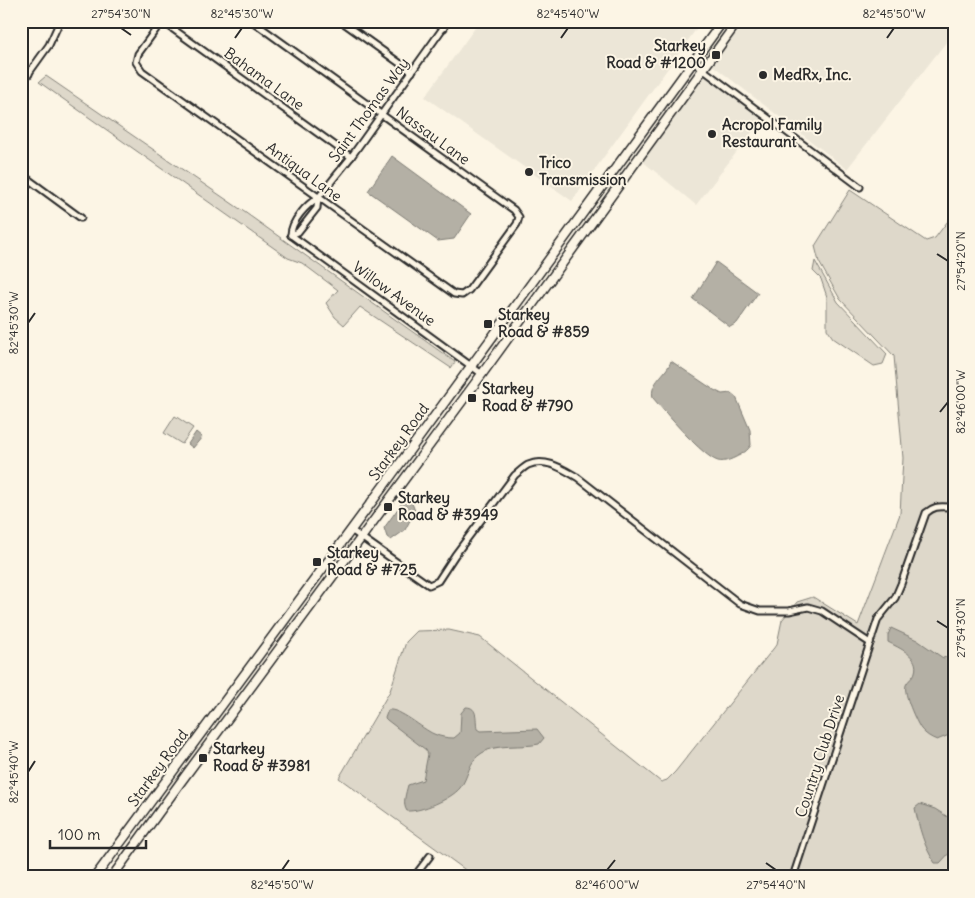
<svg xmlns="http://www.w3.org/2000/svg" width="975" height="898" font-family="Delius,sans-serif">
<style>
.built{fill:#ece6d7}
.green{fill:#ded8ca;stroke:#84827a}
.water{fill:#b4b0a5;stroke:#7d7b74}
.lines{fill:none;stroke-linecap:round;stroke-linejoin:round}
.street-casing{stroke:#2b2b2b;stroke-width:9}
.secondary-casing{stroke:#2b2b2b;stroke-width:11}
.street{stroke:#fcf5e5;stroke-width:5}
.secondary{stroke:#fcf5e5;stroke-width:8}
.ticks{fill:none;stroke:#2b2b2b;stroke-width:2}
.poi-dot{fill:#2b2b2b;stroke:#fcf5e5;stroke-width:2}
.labels{text-anchor:middle;stroke-width:4;stroke-linejoin:round;paint-order:stroke}
.poi-label{font-size:15px;font-weight:bold;fill:#2b2b2b;stroke:#fcf5e5;text-anchor:start}
.street-label{font-size:15px;fill:#2b2b2b;stroke:#fcf5e5}
.neatline{fill:none;stroke:#2b2b2b;stroke-width:2}
.ticks-label{font-size:12px;text-anchor:middle;fill:#2b2b2b}
</style>
<rect width="100%" height="100%" fill="#fcf5e5"/>
<filter id="ink" filterUnits="userSpaceOnUse"><feTurbulence type="fractalNoise" baseFrequency=".02" numOctaves="2"/><feDisplacementMap in="SourceGraphic" scale="10" xChannelSelector="R" yChannelSelector="G"/><feConvolveMatrix kernelMatrix="1 2 1 2 8 2 1 2 1" color-interpolation-filters="sRGB"/></filter>
<g filter="url(#ink)">
<!-- built -->
<g class="built">
<polygon points="480,21 702,21 572,201 425,97"/>
<polygon points="742,21 954,21 954,32 847,169 711,64"/>
<polygon points="704,75 762,119 696,205 641,160"/>
</g>
<!-- green -->
<g class="green">
<polygon points="46,76 243,211 455,362 451,368 360,307 344,325 335,317 326,303 338,290 302,263 288,258 39,82"/>
<polygon points="850,190 926,241 935,238 954,213 954,877 475,877 339,778 390,691 406,642 417,631 449,630 480,637 661,782 667,780 675,772 777,644 782,620 797,602 813,597 858,625 900,514 903,458 894,356 840,299 819,262 815,246"/>
<polygon points="815,261 838,302 887,354 883,364 874,366 833,338 827,329 827,297 821,279 813,271"/>
<polygon points="175,416 193,428 182,444 164,433"/>
</g>
<!-- water -->
<g class="water">
<polygon points="392,156 471,214 454,239 438,241 368,191"/>
<polygon points="716,262 758,293 737,323 730,327 693,299"/>
<path d="M 671,361 L 714,390 L 722,394 L 731,393 L 736,397 L 750,430 L 751,445 C 748,450 745,452 740,455 C 734,458 725,463 718,461 C 703,457 665,412 653,398 C 649,382 667,374 671,361 Z"/>
<polygon points="196,432 202,437 193,448 188,444"/>
<polygon points="407,496 410,498 415,511 405,530 391,540 387,537 384,528"/>
<path d="M 891,628 L 917,640 L 943,658 L 954,655 L 954,733 L 937,740 C 931,738 925,734 921,729 C 916,722 903,693 906,685 C 908,680 914,677 915,672 C 920,656 899,648 888,642 L 888,635 Z"/>
<path d="M 466,707 C 479,707 475,721 477,729 L 480,731 L 537,729 L 544,738 L 539,744 C 522,748 497,743 482,753 C 468,761 469,777 460,788 C 451,799 421,812 407,811 C 402,804 406,793 408,785 L 423,780 L 428,754 L 426,750 L 387,720 L 385,718 L 388,710 C 400,708 422,729 434,734 C 441,737 447,738 454,738 L 460,733 L 461,713 Z"/>
<path d="M 920,804 L 935,809 L 951,819 L 954,827 L 952,850 L 940,863 L 935,863 C 924,847 919,827 915,808 Z"/>
</g>
<g class="lines">
<defs>
<g id="street">
<polyline points="162,21 138,54 136,62 142,71 454,294 462,295 469,290 517,224 519,217 514,210 252,21"/>
<polyline points="162,21 351,157"/>
<polyline points="341,21 412,72"/>
<polyline points="435,21 444,28"/>
<polyline points="693,62 860,187"/>
<polyline points="21,69 29,74"/>
<polyline points="21,84 49,45 60,21"/>
<polyline points="21,174 81,218"/>
<polyline points="291,235 298,232 317,208 318,198 351,157 448,21"/>
<polyline points="291,235 482,374"/>
<path d="M 291,235 C 291,221 307,204 318,198"/>
<polyline points="21,297 23,298"/>
<path d="M 351,530 L 429,585 L 438,581 L 455,555 L 515,475 C 519,472 524,467 528,465 C 545,457 563,469 577,477 L 740,604 L 760,611 L 789,611 L 808,607 L 822,611 L 870,643 L 793,877"/>
<path d="M 870,643 L 878,619 L 895,598 L 901,584 L 926,513 C 933,507 938,506 948,507"/>
<polyline points="414,877 430,856"/>
</g>
<g id="secondary">
<polyline points="95,877 385,484 723,21"/>
<polyline points="112,877 180,783 482,374 738,21"/>
</g>
</defs>
<!-- street casing -->
<use href="#street" class="street-casing"/>
<!-- secondary casing -->
<use href="#secondary" class="secondary-casing"/>
<!-- street -->
<use href="#street" class="street"/>
<!-- secondary -->
<use href="#secondary" class="secondary"/>
</g>
</g>
<!-- ticks -->
<path class="ticks" d="M 121,28 L 131,35M 235,38 L 242,28M 561,38 L 568,28M 887,38 L 894,28M 937,254 L 948,261M 28,323 L 35,313M 940,412 L 948,402M 937,621 L 948,628M 28,772 L 35,761M 766,863 L 776,870M 282,870 L 289,860M 607,870 L 615,860"/>
<!-- markers -->
<g class="poi-dot">
<rect x="711" y="50" width="10" height="10" rx="2.5"/>
<circle cx="763" cy="75" r="5"/>
<circle cx="712" cy="134" r="5"/>
<circle cx="529" cy="172" r="5"/>
<rect x="483" y="319" width="10" height="10" rx="2.5"/>
<rect x="467" y="393" width="10" height="10" rx="2.5"/>
<rect x="383" y="502" width="10" height="10" rx="2.5"/>
<rect x="312" y="557" width="10" height="10" rx="2.5"/>
<rect x="198" y="753" width="10" height="10" rx="2.5"/>
</g>
<g class="labels">
<!-- poi labels -->
<g class="poi-label">
<text x="706" y="51" text-anchor="end">Starkey<tspan x="706" dy="17">Road &amp; #1200</tspan></text>
<text x="773" y="80">MedRx, Inc.</text>
<text x="722" y="130">Acropol Family<tspan x="722" dy="17">Restaurant</tspan></text>
<text x="539" y="168">Trico<tspan x="539" dy="17">Transmission</tspan></text>
<text x="498" y="320">Starkey<tspan x="498" dy="17">Road &amp; #859</tspan></text>
<text x="482" y="394">Starkey<tspan x="482" dy="17">Road &amp; #790</tspan></text>
<text x="398" y="503">Starkey<tspan x="398" dy="17">Road &amp; #3949</tspan></text>
<text x="327" y="558">Starkey<tspan x="327" dy="17">Road &amp; #725</tspan></text>
<text x="213" y="754">Starkey<tspan x="213" dy="17">Road &amp; #3981</tspan></text>
</g>
<!-- street labels -->
<g class="street-label">
<text transform="translate(264 79) rotate(36)" y="5">Bahama Lane</text>
<text transform="translate(369 110) rotate(-54)" y="5">Saint Thomas Way</text>
<text transform="translate(433 136) rotate(36)" y="5">Nassau Lane</text>
<text transform="translate(304 172) rotate(36)" y="5">Antiqua Lane</text>
<text transform="translate(394 294) rotate(36)" y="5">Willow Avenue</text>
<text transform="translate(399 442) rotate(-54)" y="5">Starkey Road</text>
<text transform="translate(820 756) rotate(-72)" y="5">Country Club Drive</text>
<text transform="translate(158 768) rotate(-54)" y="5">Starkey Road</text>
</g>
</g>
<!-- margin -->
<rect width="975" height="898" fill="none" stroke="#fcf5e5" stroke-width="55"/>
<!-- scale -->
<path d="M50 840v8h96v-8" fill="none" stroke="#2b2b2b" stroke-width="2.5"/>
<text x="58" y="840" font-size="15" fill="#2b2b2b" stroke="#fcf5e5" stroke-width="4" paint-order="stroke">100 m</text>
<rect x="28" y="28" width="920" height="842" class="neatline"/>
<g class="ticks-label">
<text x="121" y="18">27°54'30"N</text>
<text x="242" y="18">82°45'30"W</text>
<text x="568" y="18">82°45'40"W</text>
<text x="894" y="18">82°45'50"W</text>
<text transform="translate(961 261) rotate(-90)" y="4">27°54'20"N</text>
<text transform="translate(14 323) rotate(-90)" y="4">82°45'30"W</text>
<text transform="translate(961 402) rotate(-90)" y="4">82°46'00"W</text>
<text transform="translate(961 628) rotate(-90)" y="4">27°54'30"N</text>
<text transform="translate(14 772) rotate(-90)" y="4">82°45'40"W</text>
<text x="282" y="889">82°45'50"W</text>
<text x="607" y="889">82°46'00"W</text>
<text x="776" y="889">27°54'40"N</text>
</g>
</svg>
